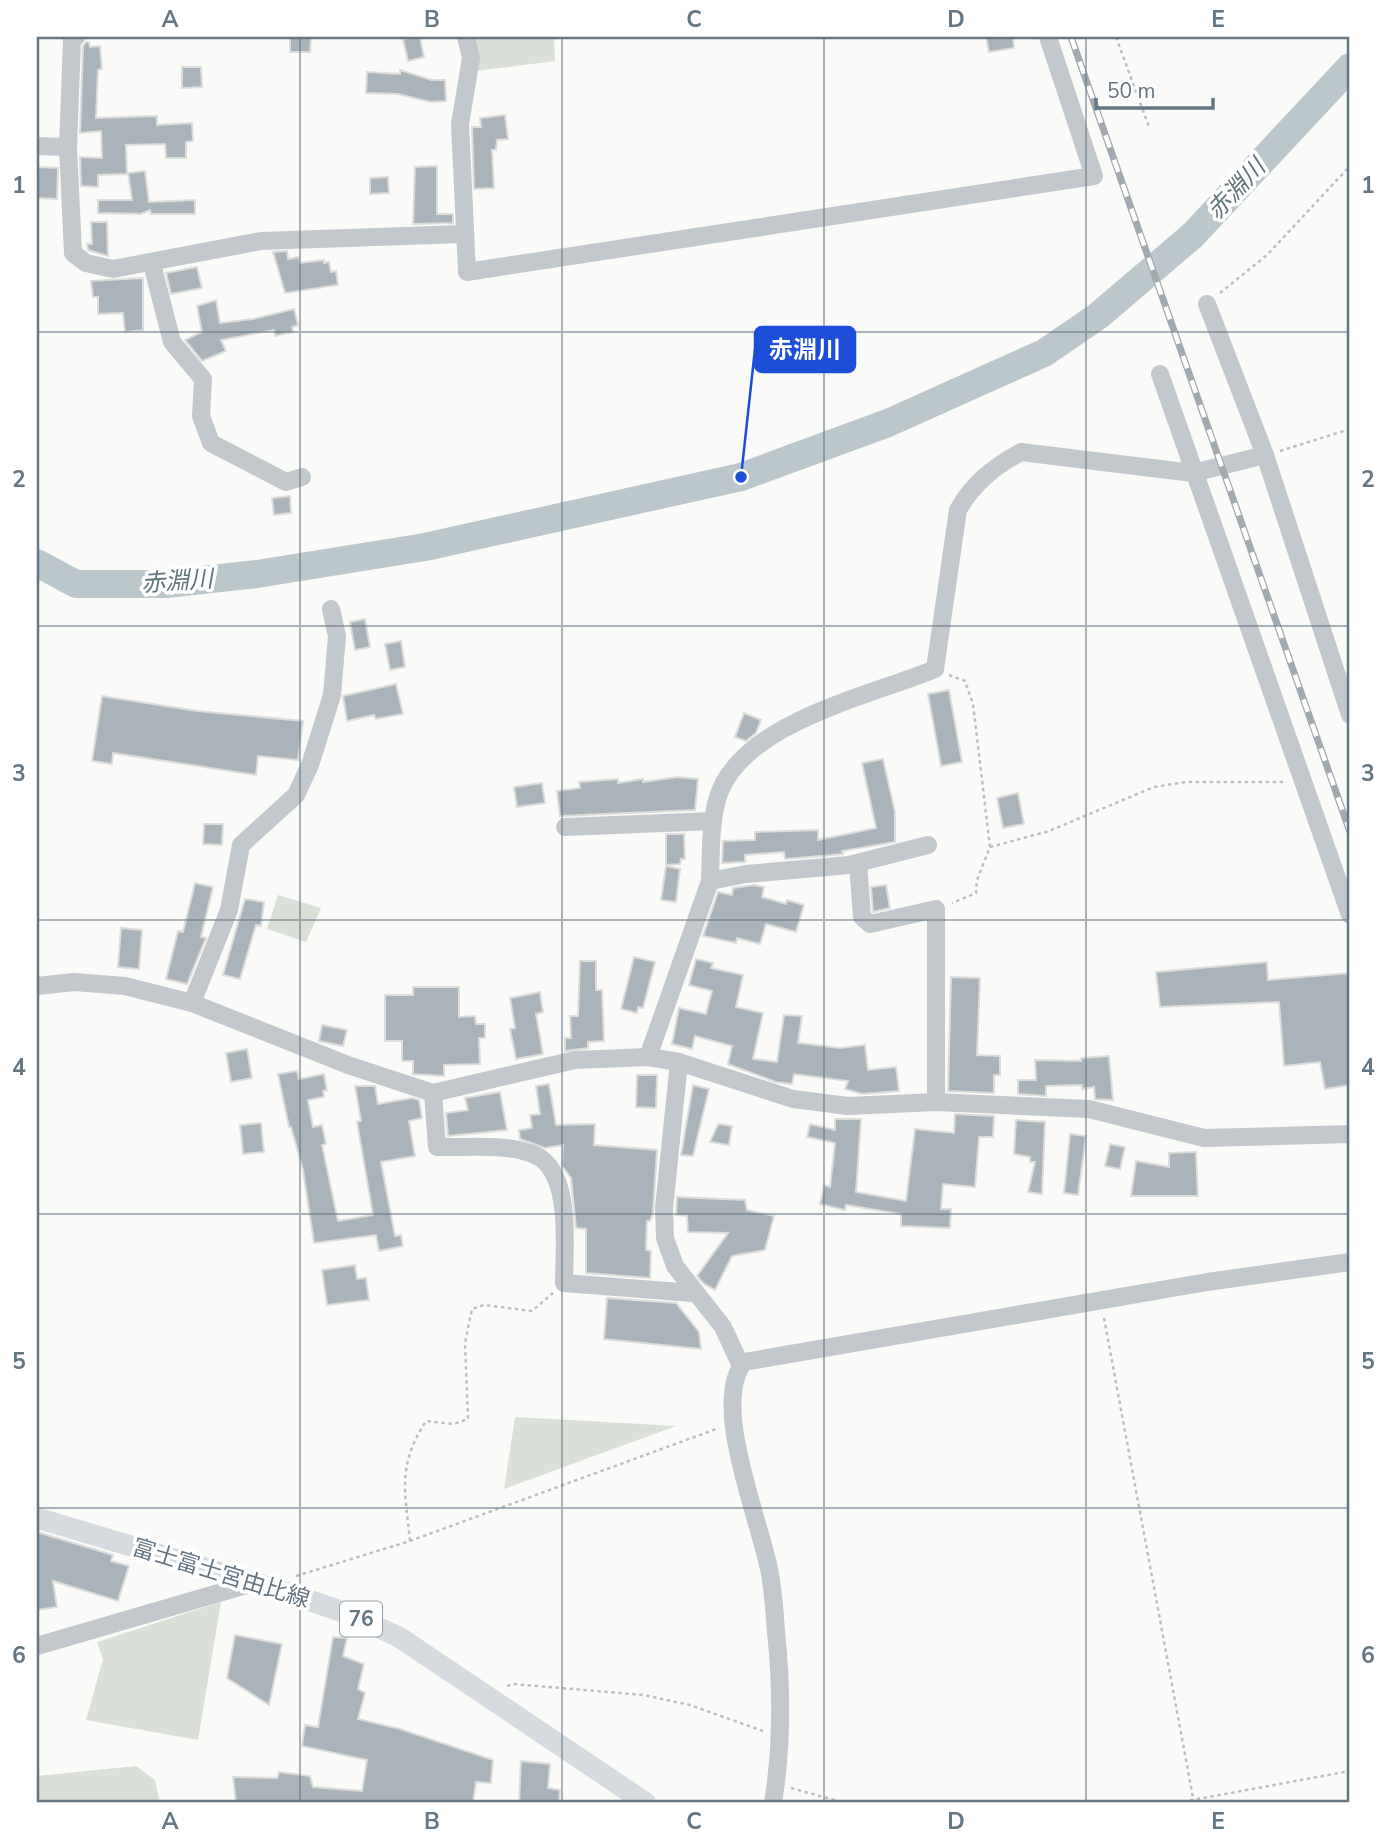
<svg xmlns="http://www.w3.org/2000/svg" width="1387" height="1840" font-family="'Nunito Sans','Noto Sans JP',sans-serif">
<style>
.green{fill:#dadfd7}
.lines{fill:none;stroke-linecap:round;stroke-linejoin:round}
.river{stroke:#bbc7cb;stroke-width:28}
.building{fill:#aab3b9;stroke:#dcdcda;stroke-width:2}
.path{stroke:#bbbfc2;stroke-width:2.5;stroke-dasharray:3.5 3.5;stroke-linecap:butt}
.minor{stroke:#c3c8cc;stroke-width:18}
.major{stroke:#d6dbdf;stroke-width:21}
.rail-casing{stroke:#a2aab0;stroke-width:7}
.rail{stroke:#fff;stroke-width:4.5;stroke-dasharray:13;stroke-linecap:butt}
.grid{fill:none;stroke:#657683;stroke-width:2;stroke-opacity:0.55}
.labels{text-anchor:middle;stroke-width:7;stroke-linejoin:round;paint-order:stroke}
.shield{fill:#fff;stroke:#939fa8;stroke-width:2}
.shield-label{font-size:21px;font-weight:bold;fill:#657683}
.street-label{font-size:23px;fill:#657683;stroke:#fff}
.water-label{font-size:24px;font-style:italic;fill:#60757c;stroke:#fff}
.leader{fill:none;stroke:#1d4ed8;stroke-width:2.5}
.callout-dot{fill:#1d4ed8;stroke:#fff;stroke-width:2.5}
.callout{fill:#1d4ed8;stroke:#1d4ed8;stroke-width:2.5}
.callout-label{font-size:24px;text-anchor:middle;font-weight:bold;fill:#fff}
.neatline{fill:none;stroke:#657683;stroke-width:2.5}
.grid-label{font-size:23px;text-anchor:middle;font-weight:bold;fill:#657683}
</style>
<rect width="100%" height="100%" fill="#fafaf8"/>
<!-- green -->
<g class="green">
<polygon points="467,37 554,37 555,61 476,71"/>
<polygon points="278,895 321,908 306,942 267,929"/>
<polygon points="515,1417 676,1426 504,1489"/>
<polygon points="221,1602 198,1740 86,1720 103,1659 97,1642"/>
<polygon points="136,1766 155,1780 160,1803 37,1803 37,1776"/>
</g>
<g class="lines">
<!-- river -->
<polyline class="river" points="37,563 76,584 166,584 257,574 425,547 741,477 888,423 1044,353 1098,316 1193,235 1350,67"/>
</g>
<!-- building -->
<g class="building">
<polygon points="290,37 311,37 310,52 290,52"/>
<polygon points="420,37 424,57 408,61 403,39"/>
<polygon points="986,37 1013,37 1014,48 989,52"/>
<polygon points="86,42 89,42 90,47 100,46 102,69 98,70 96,118 157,116 157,125 192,123 193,141 186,142 186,158 166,158 165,144 126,145 127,174 98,175 98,187 81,186 80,157 102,158 101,131 80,133 83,46"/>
<polygon points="182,67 201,67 202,87 182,88"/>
<polygon points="400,70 431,80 445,80 446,101 431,102 398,94 366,93 367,72 400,74"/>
<polygon points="505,115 508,139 497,140 496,150 492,150 494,188 474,189 472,127 481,127 480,118"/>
<polygon points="437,166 437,214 453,214 453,223 413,224 415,167"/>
<polygon points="37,167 58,168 57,199 37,198"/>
<polygon points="145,171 149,202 195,200 195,214 151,214 150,210 141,214 98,213 98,200 132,200 128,173"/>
<polygon points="388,177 389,193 370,194 370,178"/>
<polygon points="91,222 107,222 108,256 88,250 87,244 92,244"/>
<polygon points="287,251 288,259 299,257 300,263 324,260 324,263 329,262 331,272 336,271 338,285 285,293 273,252"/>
<polygon points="197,267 202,288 171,294 166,273"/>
<polygon points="143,278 143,330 125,332 123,313 98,314 98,297 93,297 91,281"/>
<polygon points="216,300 220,323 253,319 294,309 298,325 292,327 293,332 275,336 274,330 221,340 226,351 202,361 185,340 202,332 197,306"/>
<polygon points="290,496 291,513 274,515 272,498"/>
<polygon points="365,619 370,647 355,650 350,622"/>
<polygon points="401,641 405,667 390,670 385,644"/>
<polygon points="396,684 403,714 376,719 374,715 347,721 343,696"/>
<polygon points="949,690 962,762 941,766 928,694"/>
<polygon points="102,696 197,711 303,721 298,760 258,756 256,775 113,753 112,764 92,761"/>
<polygon points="744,713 761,720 756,733 746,741 735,737"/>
<polygon points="883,759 895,812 895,842 842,851 843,854 785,859 784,852 745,855 745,862 722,863 723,841 755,840 755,832 818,830 818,840 876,828 862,763"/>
<polygon points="677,777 698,779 695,810 560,816 557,791 580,788 579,782 618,779 618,783 643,779 643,782"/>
<polygon points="542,783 545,803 517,807 514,787"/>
<polygon points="1018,793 1024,824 1003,828 997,798"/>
<polygon points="204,824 223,824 222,845 203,844"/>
<polygon points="666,834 684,834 685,859 681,859 680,864 666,865"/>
<polygon points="666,866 680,869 676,902 661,900"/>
<polygon points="195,883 213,887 201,937 206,938 187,984 166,979 178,931 183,932"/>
<polygon points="754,885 764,887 762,897 786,904 787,900 804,905 796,932 766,924 760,944 737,938 736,943 703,936 718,892 732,895 733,888"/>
<polygon points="886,885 890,908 873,912 871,887"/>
<polygon points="245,899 264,902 261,926 256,925 240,979 223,975"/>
<polygon points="121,928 142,930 139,969 118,967"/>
<polygon points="634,957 655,962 643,1008 638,1007 637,1013 621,1009"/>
<polygon points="696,959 713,963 711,968 743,975 736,1007 763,1013 753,1059 777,1062 784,1015 802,1016 798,1043 840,1048 865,1045 868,1070 896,1067 899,1091 862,1094 845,1089 848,1081 794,1074 792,1084 776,1082 728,1064 732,1046 695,1036 692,1049 672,1044 679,1008 706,1014 712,991 689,985"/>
<polygon points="580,961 596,961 596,990 602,990 604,1041 588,1042 588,1048 565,1051 565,1038 571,1038 570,1016 578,1016"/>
<polygon points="1267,962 1268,980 1350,973 1350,1085 1325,1089 1320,1062 1284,1066 1279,1002 1160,1007 1156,972"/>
<polygon points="951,977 980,978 977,1055 1000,1056 1000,1075 994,1075 994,1093 948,1091"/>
<polygon points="413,987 459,987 459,1017 475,1016 476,1024 485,1024 485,1038 479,1038 480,1064 444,1065 444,1076 413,1074 413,1061 402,1061 402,1041 385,1041 385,995 413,995"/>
<polygon points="540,992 543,1012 536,1014 543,1054 516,1059 510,1029 515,1028 510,998"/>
<polygon points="322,1025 347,1030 343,1046 319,1041"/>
<polygon points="247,1049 252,1078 231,1082 226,1053"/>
<polygon points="1109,1056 1113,1100 1095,1099 1094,1087 1082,1089 1082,1085 1046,1086 1046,1096 1018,1094 1018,1080 1036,1080 1035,1060 1081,1061 1081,1058"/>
<polygon points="297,1071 299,1079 324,1074 327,1090 323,1091 324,1097 308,1100 313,1127 322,1125 326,1144 322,1145 338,1221 373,1215 357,1122 361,1121 355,1086 375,1086 378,1104 412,1098 419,1100 422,1118 409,1121 415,1156 381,1162 395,1236 401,1235 403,1246 379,1251 376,1235 314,1243 303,1170 291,1127 289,1127 278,1074"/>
<polygon points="637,1075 657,1075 656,1108 636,1107"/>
<polygon points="549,1084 556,1125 595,1124 594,1145 657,1150 653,1213 650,1221 647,1221 646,1250 651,1251 650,1278 586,1273 586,1229 576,1228 571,1178 562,1166 563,1145 545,1148 520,1139 519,1130 532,1128 530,1115 540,1114 536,1086"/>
<polygon points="693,1085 709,1089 693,1156 681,1155"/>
<polygon points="500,1092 507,1130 448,1136 446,1113 468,1110 465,1098"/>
<polygon points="955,1114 994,1116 993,1137 979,1137 975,1187 943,1184 941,1209 951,1209 950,1228 901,1226 901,1214 846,1205 845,1210 820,1204 824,1185 830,1187 835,1143 807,1137 810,1124 835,1130 835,1119 861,1119 856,1192 906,1201 915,1129 954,1133"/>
<polygon points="1016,1120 1045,1122 1042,1194 1028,1192 1035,1162 1030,1162 1030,1157 1014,1154"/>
<polygon points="261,1123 264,1152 243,1154 240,1125"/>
<polygon points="718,1124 732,1126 729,1145 710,1142"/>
<polygon points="1070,1134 1086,1136 1078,1195 1064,1193"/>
<polygon points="1110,1144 1125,1147 1120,1169 1105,1166"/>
<polygon points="1196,1152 1198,1196 1131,1196 1136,1161 1169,1167 1169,1153"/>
<polygon points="677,1197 745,1200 747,1210 774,1216 765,1250 732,1256 715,1290 704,1284 697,1276 728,1233 688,1232 687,1216 676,1215"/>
<polygon points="355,1265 357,1279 366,1278 369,1300 327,1305 322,1270"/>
<polygon points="607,1298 676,1303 699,1332 701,1349 604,1339"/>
<polygon points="37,1532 113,1555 111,1561 129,1566 118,1601 53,1581 57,1607 37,1610"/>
<polygon points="235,1635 282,1644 269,1705 227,1678"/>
<polygon points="333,1637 347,1638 343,1656 364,1664 358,1689 365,1693 358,1719 400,1729 493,1760 491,1783 476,1782 473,1803 236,1803 233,1777 277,1778 279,1772 310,1776 313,1787 362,1791 367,1760 302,1746 305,1725 318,1727"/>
<polygon points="521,1761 550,1764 548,1788 560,1790 559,1803 519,1803"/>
</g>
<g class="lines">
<!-- path -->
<g class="path">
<polyline points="1116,37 1149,127"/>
<polyline points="1220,293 1267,255 1350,166"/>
<polyline points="1280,451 1350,429"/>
<polyline points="949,675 965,681 973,704 990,847 977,880 976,893 952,903"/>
<polyline points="990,847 1049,831 1154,787 1186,782 1287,782"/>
<polyline points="1104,1318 1194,1803"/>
<path d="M 410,1541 C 405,1490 397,1466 426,1421 L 454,1424 L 468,1419 L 465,1343 L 472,1309 L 484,1305 L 532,1311 L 553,1293"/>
<polyline points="296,1576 410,1541 719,1428"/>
<polyline points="507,1686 513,1684 644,1695 690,1705 763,1731"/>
<polyline points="791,1788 845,1803"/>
<polyline points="1176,1803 1350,1771"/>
</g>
<!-- minor -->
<g class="minor">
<polyline points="76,37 72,40 68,147 73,253 86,263 113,269 261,241 463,234"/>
<polyline points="466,37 471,58 460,124 467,272 1094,176 1048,37"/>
<polyline points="37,146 68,147"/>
<polyline points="152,264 172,342 203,379 201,416 211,443 286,482 302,477"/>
<polyline points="1207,304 1265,455 1350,715"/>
<polyline points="1160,374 1350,915"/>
<polyline points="565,827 713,821"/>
<polyline points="858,863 862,917 870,924 936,909 936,1102"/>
<path d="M 710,881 C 711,854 710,826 717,800 C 738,723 871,696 935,669 L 958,510 C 974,482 994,467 1021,452 L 1193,473 L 1265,455"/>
<polyline points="37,986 74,982 125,986 192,1003 348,1065 433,1093 575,1060 648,1057 679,1062 793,1099 848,1106 936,1102 1089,1109 1204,1138 1350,1134"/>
<polyline points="192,1003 229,910 241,845 296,795 310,765 332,695 337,636 331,609"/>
<polyline points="648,1057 710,881 746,874 849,865 928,845"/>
<polyline points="679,1062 664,1208 665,1238 675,1266 723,1327 741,1366"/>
<path d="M 433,1093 L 437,1147 C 467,1148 508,1143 535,1155 C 573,1172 564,1249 564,1283 L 693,1293"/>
<polyline points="37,1646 253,1583"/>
<path d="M 773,1803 C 782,1747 782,1689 776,1632 C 775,1613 773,1593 770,1574 C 761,1522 710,1405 744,1362 L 1207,1282 L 1350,1262"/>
</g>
<!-- major -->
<polyline class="major" points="37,1518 282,1591 349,1614 399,1637 646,1803"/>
<defs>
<polyline id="rail" points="1071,37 1350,832"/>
</defs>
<!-- rail casing -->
<use href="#rail" class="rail-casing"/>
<!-- rail -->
<use href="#rail" class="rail"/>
</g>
<!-- grid -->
<path class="grid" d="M 300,37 L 300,1803M 562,37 L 562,1803M 824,37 L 824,1803M 1086,37 L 1086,1803M 37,332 L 1350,332M 37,626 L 1350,626M 37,920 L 1350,920M 37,1214 L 1350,1214M 37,1508 L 1350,1508"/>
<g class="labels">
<!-- shield labels -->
<rect class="shield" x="340" y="1601.5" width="42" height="35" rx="5"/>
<g class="shield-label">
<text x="361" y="1626">76</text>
</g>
<!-- street labels -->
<g class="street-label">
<text transform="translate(221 1573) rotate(17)" y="8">富士富士宮由比線</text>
</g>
<!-- water labels -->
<g class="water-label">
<text transform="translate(1236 189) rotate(-47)" y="8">赤淵川</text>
<text transform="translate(177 581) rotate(-4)" y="8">赤淵川</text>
</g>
</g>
<!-- callouts -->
<path class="leader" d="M741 477L755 349"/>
<circle class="callout-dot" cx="741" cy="477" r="7"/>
<rect class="callout" x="755" y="327" width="100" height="45" rx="7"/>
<g class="callout-label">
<text x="805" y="358">赤淵川</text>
</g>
<!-- border -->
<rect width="1387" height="1840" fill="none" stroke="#ffffff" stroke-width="77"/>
<!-- scale -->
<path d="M1096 98v10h117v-10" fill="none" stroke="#657683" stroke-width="3.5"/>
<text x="1107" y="98" font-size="21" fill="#657683" stroke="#ffffff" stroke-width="5" paint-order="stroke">50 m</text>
<rect x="38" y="38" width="1310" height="1763" class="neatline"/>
<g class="grid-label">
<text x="170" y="27">A</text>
<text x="432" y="27">B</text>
<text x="694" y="27">C</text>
<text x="956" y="27">D</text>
<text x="1218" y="27">E</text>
<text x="19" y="193">1</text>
<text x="1368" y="193">1</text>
<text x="19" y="487">2</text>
<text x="1368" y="487">2</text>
<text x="19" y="781">3</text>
<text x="1368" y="781">3</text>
<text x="19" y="1075">4</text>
<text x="1368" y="1075">4</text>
<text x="19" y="1369">5</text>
<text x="1368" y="1369">5</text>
<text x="19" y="1663">6</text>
<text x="1368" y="1663">6</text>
<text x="170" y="1829">A</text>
<text x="432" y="1829">B</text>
<text x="694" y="1829">C</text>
<text x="956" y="1829">D</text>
<text x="1218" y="1829">E</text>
</g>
</svg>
